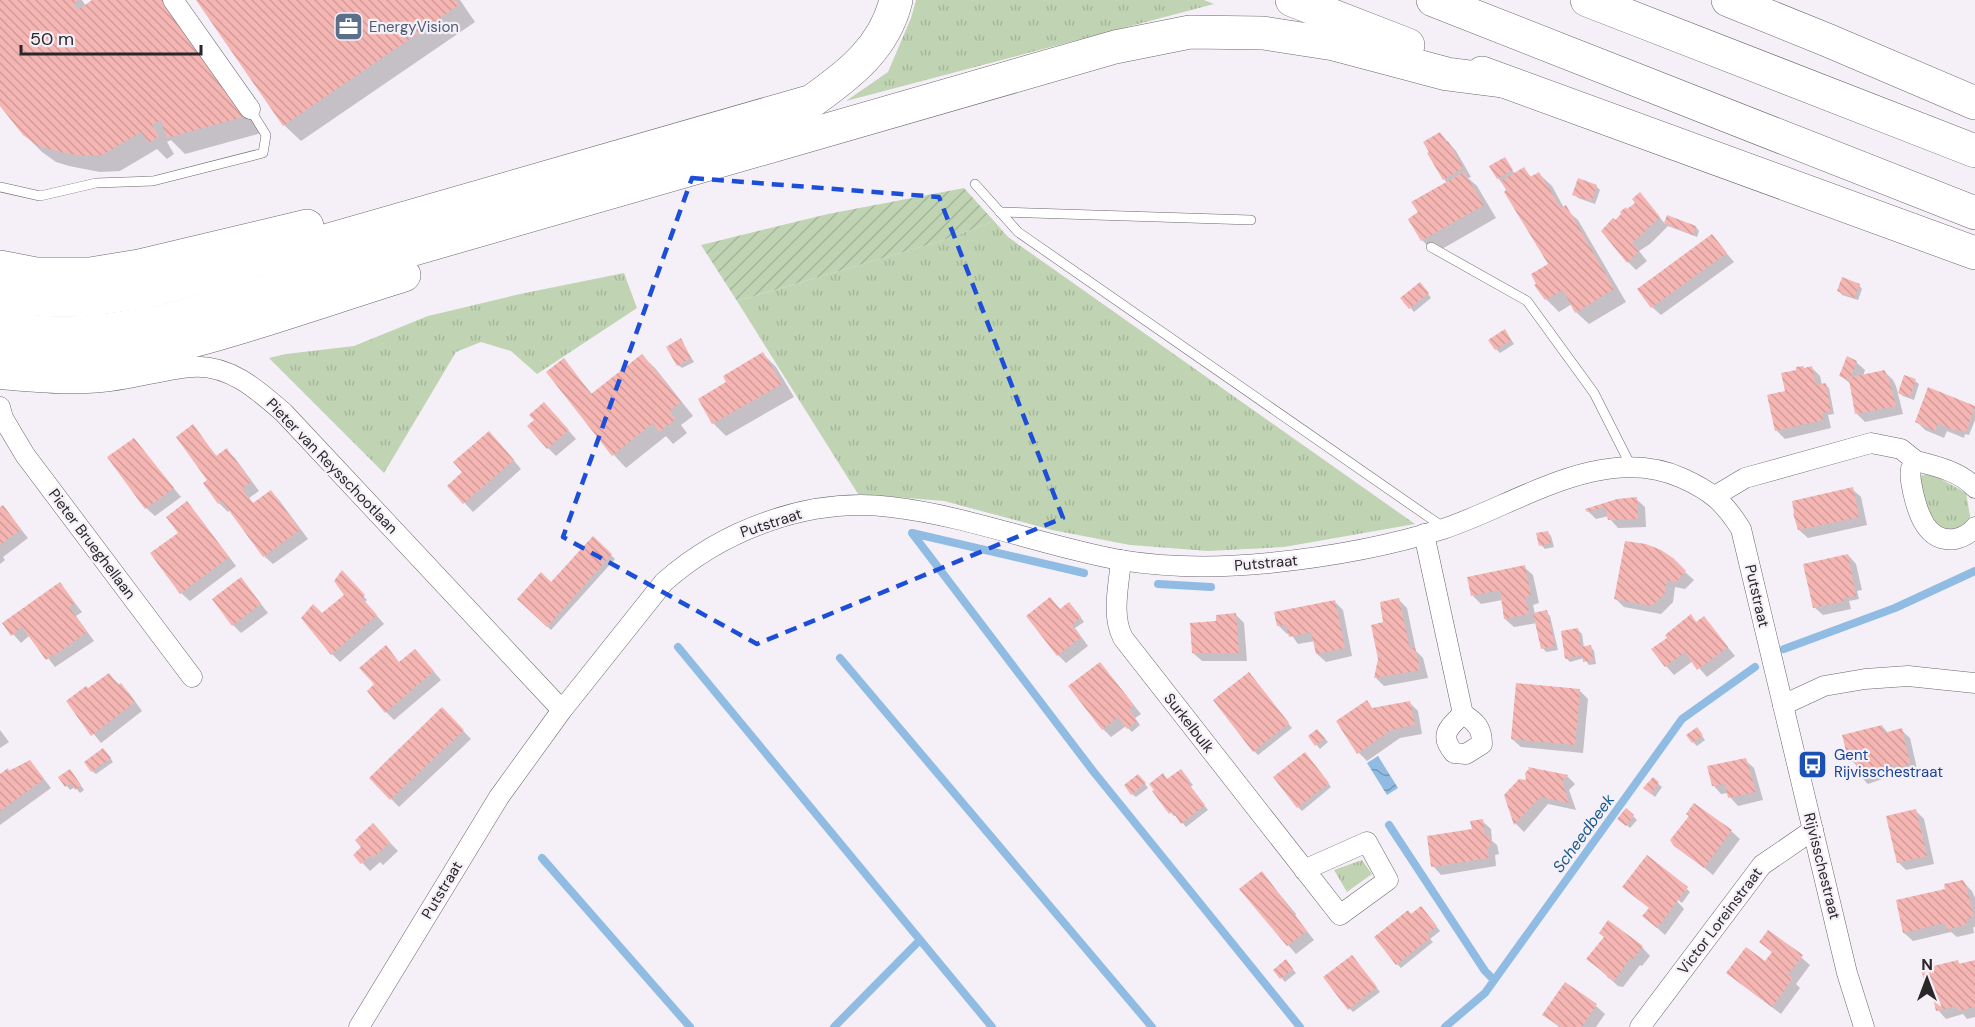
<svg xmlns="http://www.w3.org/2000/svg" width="1975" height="1027" font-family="'DM Sans',sans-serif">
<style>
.grass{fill:url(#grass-tufts)}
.garden{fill:url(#garden-furrows)}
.water{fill:url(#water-waves)}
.shadow{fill:#0003}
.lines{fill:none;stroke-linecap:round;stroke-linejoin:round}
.stream{stroke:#90bce3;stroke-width:8}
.building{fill:url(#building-back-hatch)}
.lane-casing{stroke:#6b676c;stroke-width:10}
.street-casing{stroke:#6b676c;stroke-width:21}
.highway-casing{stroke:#6b676c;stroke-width:34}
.lane{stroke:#fff;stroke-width:9}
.street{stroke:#fff;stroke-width:20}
.highway{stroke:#fff;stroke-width:33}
.marked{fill:none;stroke:#1d4ed8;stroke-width:4.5;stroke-dasharray:12 8;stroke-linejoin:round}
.labels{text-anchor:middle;stroke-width:4.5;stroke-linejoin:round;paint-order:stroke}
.service-label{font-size:15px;fill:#4e5e75;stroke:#f5f0f7;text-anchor:start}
.street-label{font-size:15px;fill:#29272a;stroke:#f5f0f7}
.transit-label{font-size:15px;fill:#164399;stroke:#f5f0f7;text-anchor:start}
.water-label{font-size:16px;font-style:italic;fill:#18598b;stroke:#f5f0f7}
</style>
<defs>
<pattern id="grass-tufts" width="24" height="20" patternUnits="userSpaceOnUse" patternTransform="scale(1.5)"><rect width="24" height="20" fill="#c0d4b3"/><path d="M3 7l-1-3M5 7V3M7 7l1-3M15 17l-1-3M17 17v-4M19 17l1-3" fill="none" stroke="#a5b69a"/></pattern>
<pattern id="garden-furrows" width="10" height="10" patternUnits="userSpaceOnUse" patternTransform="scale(1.5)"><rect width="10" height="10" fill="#c0d4b3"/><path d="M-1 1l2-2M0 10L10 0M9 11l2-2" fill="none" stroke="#a5b69a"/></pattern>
<pattern id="water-waves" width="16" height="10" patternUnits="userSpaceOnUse" patternTransform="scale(1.5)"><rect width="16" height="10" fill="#90bce3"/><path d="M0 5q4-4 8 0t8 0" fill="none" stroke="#7699b8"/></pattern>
<pattern id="building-back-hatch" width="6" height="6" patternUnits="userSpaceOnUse" patternTransform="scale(1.5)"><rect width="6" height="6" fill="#f5b6b3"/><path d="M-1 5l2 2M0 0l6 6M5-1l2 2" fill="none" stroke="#d29c9a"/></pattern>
</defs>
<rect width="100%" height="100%" fill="#f5f0f7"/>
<!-- grass -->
<g class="grass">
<polygon points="916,0 1204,0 1214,4 846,101 888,72 911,18"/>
<polygon points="994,221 1008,237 1415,524 1284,547 1208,551 1130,545 1052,530 944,501 858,494 737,301 941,241"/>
<polygon points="624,273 637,308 537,374 511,351 481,342 456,352 384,473 269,358 286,354 354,346 428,316 520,294"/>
<polygon points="1930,473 1966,493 1971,521 1962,529 1937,530 1922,506 1919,476"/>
<polygon points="1362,860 1372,874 1347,892 1334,870"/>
</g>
<!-- garden -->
<polygon class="garden" points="964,188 994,221 941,241 737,301 701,245 828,214"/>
<!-- water -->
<polygon class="water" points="1378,756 1398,788 1387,795 1367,763"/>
<!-- shadow -->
<g class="shadow">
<polygon points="0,0 82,0 86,6 94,0 167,0 261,133 185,154 171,140 167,142 174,154 167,159 157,149 120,171 100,172 69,166 56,162 42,152 24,134 0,102"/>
<polygon points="198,0 460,0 475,22 301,141 284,125"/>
<polygon points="1440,133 1456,151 1471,177 1468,178 1477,186 1496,218 1435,253 1422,240 1410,219 1420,213 1447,183 1444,179"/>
<polygon points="1504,158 1515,174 1524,169 1532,178 1539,174 1552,186 1564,208 1578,220 1626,302 1589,324 1576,312 1572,304 1559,312 1546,299 1550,265 1508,191 1498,178"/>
<polygon points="1596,186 1600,190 1595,204 1578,198 1574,194"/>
<polygon points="1648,203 1665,224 1668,217 1696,227 1699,231 1697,237 1668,226 1650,244 1639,251 1647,261 1636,270 1628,262 1615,222"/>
<polygon points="1712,236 1734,262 1661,315 1652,307"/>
<polygon points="1859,285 1862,289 1858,300 1842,295 1839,291"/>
<polygon points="1424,288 1431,298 1414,312 1403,298"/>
<polygon points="1508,335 1514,344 1500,353 1496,349"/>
<polygon points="680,340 694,362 682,368 678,365"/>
<polygon points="763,354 776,367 794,397 726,436 713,423 728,383"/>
<polygon points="642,356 655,368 693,416 681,425 687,433 673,444 666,436 626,468 614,455 548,372 563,360 593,395"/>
<polygon points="1856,362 1865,370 1863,376 1884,371 1893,380 1896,386 1903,414 1865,422 1857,414 1852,385 1841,376"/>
<polygon points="1812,368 1820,376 1822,385 1825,385 1829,388 1834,414 1828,415 1831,428 1785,439 1776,430 1787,392"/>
<polygon points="1915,381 1919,384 1914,400 1903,396 1899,393"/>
<polygon points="1929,389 1975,407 1975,420 1969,435 1965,434 1964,438 1947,431 1944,438 1925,430 1917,422"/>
<polygon points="552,412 576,439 556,456 548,448 536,420"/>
<polygon points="193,426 217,457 226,450 235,458 259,491 249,498 254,504 271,492 279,500 308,539 273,564 264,556 230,510 228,512 219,503 205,483 209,481"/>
<polygon points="134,440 181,497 155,516 146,508 109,458"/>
<polygon points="497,441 521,469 473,512 449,486"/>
<polygon points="1852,489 1861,497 1867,525 1808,538 1799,530 1797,519"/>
<polygon points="1636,499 1645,507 1646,527 1618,528 1610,519 1609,516 1596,519 1587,510"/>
<polygon points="3,507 28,538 3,557 5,560 0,564 0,509"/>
<polygon points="195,512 236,566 190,601 181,593 180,533"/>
<polygon points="1547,532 1551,536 1554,547 1545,549 1541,545"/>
<polygon points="593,538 615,559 551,630 519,599 551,584"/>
<polygon points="1848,555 1856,564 1862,590 1857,591 1859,599 1849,601 1851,609 1823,615 1814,607"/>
<polygon points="1524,567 1533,575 1539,603 1533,605 1535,614 1546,612 1550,616 1558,650 1546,652 1543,648 1537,623 1514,627 1505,619 1502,600 1481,604 1473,596"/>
<polygon points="342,572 367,600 365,602 384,624 340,662 332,654 322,615 346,595"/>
<polygon points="1685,572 1694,580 1685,589 1675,587 1673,602 1661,614 1624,607 1615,598"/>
<polygon points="241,579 268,613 241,633 233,625"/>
<polygon points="60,584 82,612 76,616 94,641 55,667 30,635 21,643 4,624"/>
<polygon points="1050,599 1061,610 1073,607 1084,622 1075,628 1088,646 1066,663 1058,655"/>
<polygon points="1399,600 1407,608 1416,651 1423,658 1428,678 1384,686 1376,678 1385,623"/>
<polygon points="1334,601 1343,610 1352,656 1326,662 1317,654 1315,641 1298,644 1290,633 1287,634 1278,625"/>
<polygon points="1236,615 1244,623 1247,661 1202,661 1193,653 1217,622"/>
<polygon points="1690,616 1697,623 1704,618 1735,656 1707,677 1693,661 1674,675 1666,666 1669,638"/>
<polygon points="1578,630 1582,634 1584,648 1591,647 1594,651 1596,664 1589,665 1584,658 1570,662 1566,658"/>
<polygon points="423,659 441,680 394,720 386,712 400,663"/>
<polygon points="1100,664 1141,714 1135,718 1140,725 1132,732 1126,726 1111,737 1103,729"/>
<polygon points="109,675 129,693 142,711 101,743 68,702"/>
<polygon points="1252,677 1292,728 1258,755 1254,751"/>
<polygon points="1579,690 1588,699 1583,753 1521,747 1512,739"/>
<polygon points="1367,702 1373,709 1409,702 1418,711 1422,734 1400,738 1367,761 1359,753"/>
<polygon points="442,709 471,739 399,807 371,778"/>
<polygon points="1882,726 1888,733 1901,730 1910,738 1918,773 1908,775 1905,773 1893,776 1894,778 1890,779 1888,777 1868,784 1860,776 1858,767 1849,758"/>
<polygon points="0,730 9,742 0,748"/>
<polygon points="1700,733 1705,740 1697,746 1693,742"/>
<polygon points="1321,734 1328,742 1320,749 1310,737"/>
<polygon points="107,753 113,762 96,774 92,771"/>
<polygon points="1308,758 1331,787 1302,811 1298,807"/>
<polygon points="1745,760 1754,768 1763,800 1738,806 1730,797 1729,793 1721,794 1713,785"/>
<polygon points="30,761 51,788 0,825 0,775"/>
<polygon points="1530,769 1567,776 1575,784 1569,790 1576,810 1548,804 1524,832 1516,824 1506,795 1528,782"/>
<polygon points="70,771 84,790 80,793 75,787 70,790 60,777"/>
<polygon points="1184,775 1193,785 1190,787 1208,810 1186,827 1176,815 1174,816 1171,813 1154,792 1168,781"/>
<polygon points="1142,779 1148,788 1136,797 1132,794"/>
<polygon points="1653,779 1662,787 1655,797 1649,792"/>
<polygon points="1694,805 1731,831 1740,839 1713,875 1676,845"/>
<polygon points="1915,810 1924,819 1934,864 1906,870 1898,862"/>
<polygon points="1633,816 1637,820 1630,828 1623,822"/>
<polygon points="1482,821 1491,829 1492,841 1497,845 1499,854 1495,855 1496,866 1441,875 1433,866"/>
<polygon points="373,825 398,851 383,865 380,862 370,871 355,855 364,847"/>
<polygon points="1262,873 1296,914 1295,916 1314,940 1296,954 1288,945"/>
<polygon points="1963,882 1972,891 1975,898 1975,927 1973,927 1974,933 1957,937 1951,932 1913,941 1904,933 1947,891"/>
<polygon points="1680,883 1690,892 1682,903 1677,899 1676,900 1684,909 1665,935 1644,916"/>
<polygon points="1425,912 1440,931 1430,939 1433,942 1401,968 1397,964"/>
<polygon points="1782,941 1810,965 1796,984 1800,988 1781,1014 1737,981 1728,973 1766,963"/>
<polygon points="1642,947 1650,956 1642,966 1640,965 1623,987 1618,986 1588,959"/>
<polygon points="1355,960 1380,992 1353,1012 1350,1009"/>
<polygon points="1958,962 1961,965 1975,962 1975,1017 1967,1019 1963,1014 1946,1019 1938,1010 1935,1001 1928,994"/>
<polygon points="1289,965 1296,973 1285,982 1275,970"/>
<polygon points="1565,984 1596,1006 1605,1014 1596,1027 1559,1027 1544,1014"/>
</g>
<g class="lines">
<!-- stream -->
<g class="stream">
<polyline points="1084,573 912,533 1093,771 1300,1027"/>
<polyline points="1158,584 1211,587"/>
<polyline points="678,647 992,1027"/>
<polyline points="1784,649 1895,608 1975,571"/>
<polyline points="840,658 1152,1027"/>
<polyline points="1389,825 1485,971 1494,980"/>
<polyline points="542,858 690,1027"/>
<polyline points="834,1027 920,940"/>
<polyline points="1445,1027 1485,993 1682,719 1755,667"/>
</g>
</g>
<!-- building -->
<g class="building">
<polygon points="0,0 78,0 74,3 78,10 92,0 164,0 246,116 167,138 161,120 152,125 159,136 149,143 141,132 102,155 82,156 65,153 38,146 23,135 0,106"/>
<polygon points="196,0 456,0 459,5 283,126"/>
<polygon points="1440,132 1446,142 1448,141 1463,168 1443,180 1427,153 1429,152 1423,142"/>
<polygon points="1505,157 1513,170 1497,179 1489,166"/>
<polygon points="1524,167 1530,177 1539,172 1561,208 1566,205 1614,289 1575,313 1563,290 1545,300 1534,285 1536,284 1531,274 1548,264 1504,192 1506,190 1501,181"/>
<polygon points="1464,172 1484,205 1421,241 1408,219 1418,212 1411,202"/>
<polygon points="1578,178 1597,185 1592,201 1572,195"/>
<polygon points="1640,192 1660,217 1642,234 1642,235 1632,242 1639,251 1627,263 1601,231 1613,218 1615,220 1621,214 1620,212 1626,207 1627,209 1635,203 1632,199"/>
<polygon points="1667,215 1696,226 1693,235 1664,223"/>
<polygon points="1712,234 1727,253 1651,308 1637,289"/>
<polygon points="1842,277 1860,284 1854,298 1837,291"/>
<polygon points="1420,282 1429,293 1409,309 1400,298"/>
<polygon points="1505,329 1511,340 1495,350 1488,340"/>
<polygon points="681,338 691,358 677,366 666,347"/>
<polygon points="763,352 782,384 712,424 698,399 726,382 723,376"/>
<polygon points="642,354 681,402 669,411 676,419 659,432 653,423 612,456 546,372 564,358 591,394"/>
<polygon points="1847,356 1857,361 1851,377 1885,370 1886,376 1888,376 1896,406 1855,414 1849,380 1839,376"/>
<polygon points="1803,366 1804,368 1812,366 1816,385 1826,383 1831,411 1822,413 1823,420 1775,431 1767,395 1785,391 1781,373 1796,370 1796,367"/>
<polygon points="1904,375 1916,379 1910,397 1898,393"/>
<polygon points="1928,387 1975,406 1966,432 1956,429 1955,431 1938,423 1935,431 1915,422"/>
<polygon points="544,402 569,430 547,449 527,426 534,420 529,415"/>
<polygon points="193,424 216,456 227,448 228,450 251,482 242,489 253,503 271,490 300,530 263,557 222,501 218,504 203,483 207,480 176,437"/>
<polygon points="489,431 514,460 463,504 447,486 462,472 453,462"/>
<polygon points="134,438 174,488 145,509 107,457"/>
<polygon points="1853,487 1859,517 1798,530 1793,513 1794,513 1792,501"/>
<polygon points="1637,497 1638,519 1608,520 1605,507 1587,512 1585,509 1617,499"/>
<polygon points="187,501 229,557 180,594 150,553 178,533 166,517"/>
<polygon points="3,505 21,529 0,545 0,507"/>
<polygon points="1548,531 1551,543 1539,546 1536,533"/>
<polygon points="593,536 612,554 547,627 517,599 541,572 551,582"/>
<polygon points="1625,541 1646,544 1661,550 1673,558 1686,571 1676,582 1667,580 1665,593 1652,606 1614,599"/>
<polygon points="1848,554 1856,596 1843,598 1844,601 1813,608 1803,564"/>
<polygon points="1525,565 1531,595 1525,597 1529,614 1504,619 1500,590 1471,596 1467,577"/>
<polygon points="342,570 365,595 362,598 377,615 331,655 301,618 313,604 322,613 344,595 334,581"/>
<polygon points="241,577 261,604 232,626 212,599"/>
<polygon points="60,582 75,603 69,607 87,632 55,655 54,654 46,660 22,627 11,636 2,623"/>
<polygon points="1050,597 1060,609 1069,602 1081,617 1072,625 1081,637 1057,656 1026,616"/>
<polygon points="1399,598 1410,649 1415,648 1420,670 1374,678 1378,659 1371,625 1383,622 1380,602"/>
<polygon points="1335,600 1345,648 1316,654 1311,632 1289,637 1286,625 1277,626 1274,612"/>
<polygon points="1547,610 1555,646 1541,649 1533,613"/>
<polygon points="1236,613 1239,653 1192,653 1190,623 1216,621 1216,615"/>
<polygon points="1691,614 1696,622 1704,616 1728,647 1697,670 1685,652 1665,667 1651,649 1667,638 1665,635"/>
<polygon points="1578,628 1581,647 1591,645 1593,660 1583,662 1582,655 1565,659 1561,631"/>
<polygon points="386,645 399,662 415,649 434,671 385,713 367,691 374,684 359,668"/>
<polygon points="1100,662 1134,705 1129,709 1137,721 1127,729 1118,717 1102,730 1068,686"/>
<polygon points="1249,672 1289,723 1253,752 1213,700"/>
<polygon points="109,673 118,685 121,683 135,702 91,736 66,701 86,686 88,688"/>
<polygon points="1516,683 1580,689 1575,745 1511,739"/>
<polygon points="1367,700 1372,708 1410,701 1415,725 1391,730 1357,754 1336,721"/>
<polygon points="442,707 464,730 390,800 369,778"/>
<polygon points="1882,725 1884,733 1902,728 1910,764 1898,768 1897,765 1886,768 1886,770 1881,772 1880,769 1858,777 1855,758 1848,759 1842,735"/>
<polygon points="1697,727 1703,735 1692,743 1686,735"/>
<polygon points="1317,729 1325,738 1315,746 1308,736"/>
<polygon points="103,748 111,758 91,772 84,762"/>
<polygon points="1305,752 1329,783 1297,808 1273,777"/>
<polygon points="1746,758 1756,792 1728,798 1725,784 1712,786 1707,766"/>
<polygon points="30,760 44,779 0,811 0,774 8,768 9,771"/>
<polygon points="1528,767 1568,775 1562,781 1569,803 1540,797 1514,825 1504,795 1519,779 1526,780 1525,773 1529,769"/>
<polygon points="70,769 81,785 75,790 71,783 65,787 58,777"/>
<polygon points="1181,769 1190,781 1188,783 1205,805 1181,824 1172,811 1169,814 1152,791 1154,790 1149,784 1163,773 1167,779"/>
<polygon points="1138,774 1146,783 1131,795 1124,785"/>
<polygon points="1653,777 1659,782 1651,794 1643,788"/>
<polygon points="1694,803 1732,830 1704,868 1674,846 1670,840 1689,816 1686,814"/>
<polygon points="1626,808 1634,815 1626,826 1617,819"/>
<polygon points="1916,809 1927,856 1897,863 1886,816"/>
<polygon points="1483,819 1485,836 1489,835 1491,846 1487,847 1489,858 1431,867 1427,836 1472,829 1470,821"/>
<polygon points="373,823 390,842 373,858 371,855 361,864 353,855 361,847 355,840"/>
<polygon points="1647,855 1688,887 1657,928 1642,916 1649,908 1622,887"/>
<polygon points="1262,871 1307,931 1287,946 1239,889"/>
<polygon points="1963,880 1966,885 1974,917 1966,919 1967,924 1947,930 1945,923 1903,933 1896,900 1945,889 1944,884"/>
<polygon points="1421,906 1437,926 1427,934 1430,938 1396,965 1374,937 1408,910 1411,914"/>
<polygon points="1608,920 1643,946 1633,959 1631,957 1615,980 1608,978 1606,974 1586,959 1604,937 1599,933"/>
<polygon points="1768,930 1803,955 1788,975 1793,978 1772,1007 1726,973 1746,947 1765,961 1772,952 1759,942"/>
<polygon points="1352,955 1377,987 1348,1010 1323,977"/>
<polygon points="1286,959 1293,969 1280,979 1273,970"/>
<polygon points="1958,960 1959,964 1975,960 1975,1007 1958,1011 1956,1006 1936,1011 1932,994 1927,995 1921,969"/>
<polygon points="1565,982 1597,1004 1582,1027 1561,1027 1542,1015"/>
</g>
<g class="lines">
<defs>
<g id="lane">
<polyline points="975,184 1018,232 1443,527"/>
<polyline points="0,187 40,196 96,183 153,181 263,153 266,135 250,109"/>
<polyline points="1000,212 1251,220"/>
<polyline points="1431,247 1527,301 1594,393 1631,466"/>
</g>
<g id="street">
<polyline points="173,0 250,109"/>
<path d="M 0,379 C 37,382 73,386 110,381 C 137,378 165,369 192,367 C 229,364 258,390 284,413 L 562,710"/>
<polyline points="0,407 3,418 25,455 192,677"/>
<path d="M 1975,488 C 1961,472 1936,466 1916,461 C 1914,464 1912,466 1911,469 C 1909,477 1912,485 1913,492 C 1918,514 1927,543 1955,539 C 1963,537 1970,534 1975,527"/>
<polyline points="1715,496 1745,478 1871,443 1901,449 1916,461"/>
<path d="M 1424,534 L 1463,714 C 1448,727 1439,736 1454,753 L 1466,754 L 1482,744 C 1482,728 1476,722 1463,714"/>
<path d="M 1121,560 C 1119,585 1111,615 1123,638 L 1340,915 L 1388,880 L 1367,842 L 1304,870"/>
<polyline points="1783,705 1824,686 1865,679 1908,676 1975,683"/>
<path d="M 359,1027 L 499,797 L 562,710 L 664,582 C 724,529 810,497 891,507 C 969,516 1043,546 1120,560 C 1169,568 1219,568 1269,563 C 1328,557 1386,547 1443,529 C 1516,505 1603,442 1682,478 C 1711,491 1724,502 1741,529 L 1847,973 L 1864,1027"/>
<polyline points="1640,1027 1762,865 1813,830"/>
</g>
<g id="highway">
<polyline points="1292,0 1408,45"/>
<polyline points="1433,0 1975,213"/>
<polyline points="1587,0 1975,151"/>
<polyline points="1728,0 1827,40 1975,103"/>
<polyline points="1482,73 1975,253"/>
<polyline points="0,267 36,274 90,274 139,266 307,226"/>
<path d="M 0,294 C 55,306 104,299 158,289 L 812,101 C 850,74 885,47 896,0"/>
<path d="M 0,326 C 55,339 110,331 164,321 L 1115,47 L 1190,32 L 1263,33 L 1334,44 L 1447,74 L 1502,81"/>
<path d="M 0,357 C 86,372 170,349 251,324 C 303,308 353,291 404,275"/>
</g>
</defs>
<!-- lane casing -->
<use href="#lane" class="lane-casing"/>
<!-- street casing -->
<use href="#street" class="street-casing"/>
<!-- highway casing -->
<use href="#highway" class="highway-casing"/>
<!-- lane -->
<use href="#lane" class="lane"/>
<!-- street -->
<use href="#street" class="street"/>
<!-- highway -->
<use href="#highway" class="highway"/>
</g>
<!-- marked area -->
<path class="marked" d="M 692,178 L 939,197 L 1063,518 L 757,644 L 563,537 Z"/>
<!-- icons -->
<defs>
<symbol id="office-square" viewBox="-11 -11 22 22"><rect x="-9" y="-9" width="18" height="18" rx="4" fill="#5c6f8a" stroke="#f5f0f7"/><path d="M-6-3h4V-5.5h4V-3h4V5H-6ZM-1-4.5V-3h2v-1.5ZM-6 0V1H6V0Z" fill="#fff"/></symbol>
<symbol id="bus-square" viewBox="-11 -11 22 22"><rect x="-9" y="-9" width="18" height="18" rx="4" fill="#1a4fb4" stroke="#f5f0f7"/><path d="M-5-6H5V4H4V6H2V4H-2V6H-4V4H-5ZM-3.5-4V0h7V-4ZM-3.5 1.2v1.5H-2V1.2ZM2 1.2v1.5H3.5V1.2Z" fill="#fff"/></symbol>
</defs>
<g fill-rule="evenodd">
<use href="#office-square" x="332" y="10" width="33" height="33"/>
<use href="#bus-square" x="1796" y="748" width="33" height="33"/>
</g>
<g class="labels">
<!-- service labels -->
<g class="service-label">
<text x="369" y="32">EnergyVision</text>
</g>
<!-- street labels -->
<g class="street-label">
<text transform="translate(332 466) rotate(46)" y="5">Pieter van Reysschootlaan</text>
<text transform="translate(771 523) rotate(-18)" y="5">Putstraat</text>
<text transform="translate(92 544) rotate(53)" y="5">Pieter Brueghellaan</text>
<text transform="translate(1266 563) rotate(-5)" y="5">Putstraat</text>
<text transform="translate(1757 596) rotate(77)" y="5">Putstraat</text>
<text transform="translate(1189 723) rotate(52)" y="5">Surkelbulk</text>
<text transform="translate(1822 866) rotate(76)" y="5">Rijvisschestraat</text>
<text transform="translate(442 890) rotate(-59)" y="5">Putstraat</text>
<text transform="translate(1720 921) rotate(-53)" y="5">Victor Loreinstraat</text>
</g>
<!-- transit labels -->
<g class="transit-label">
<text x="1834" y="760">Gent<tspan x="1834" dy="17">Rijvisschestraat</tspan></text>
</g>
<!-- water labels -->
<g class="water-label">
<text transform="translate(1583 833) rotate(-54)" y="6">Scheedbeek</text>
</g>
</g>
<!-- north arrow -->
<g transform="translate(1927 979)" stroke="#f5f0f7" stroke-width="4.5" paint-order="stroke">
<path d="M0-4.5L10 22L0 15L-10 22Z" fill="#29272a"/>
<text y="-9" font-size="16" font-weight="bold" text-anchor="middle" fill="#29272a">N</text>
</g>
<!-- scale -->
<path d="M21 45v9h180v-9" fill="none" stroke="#29272a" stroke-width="3"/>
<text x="30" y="45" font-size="18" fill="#29272a" stroke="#f5f0f7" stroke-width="4.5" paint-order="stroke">50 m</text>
</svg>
